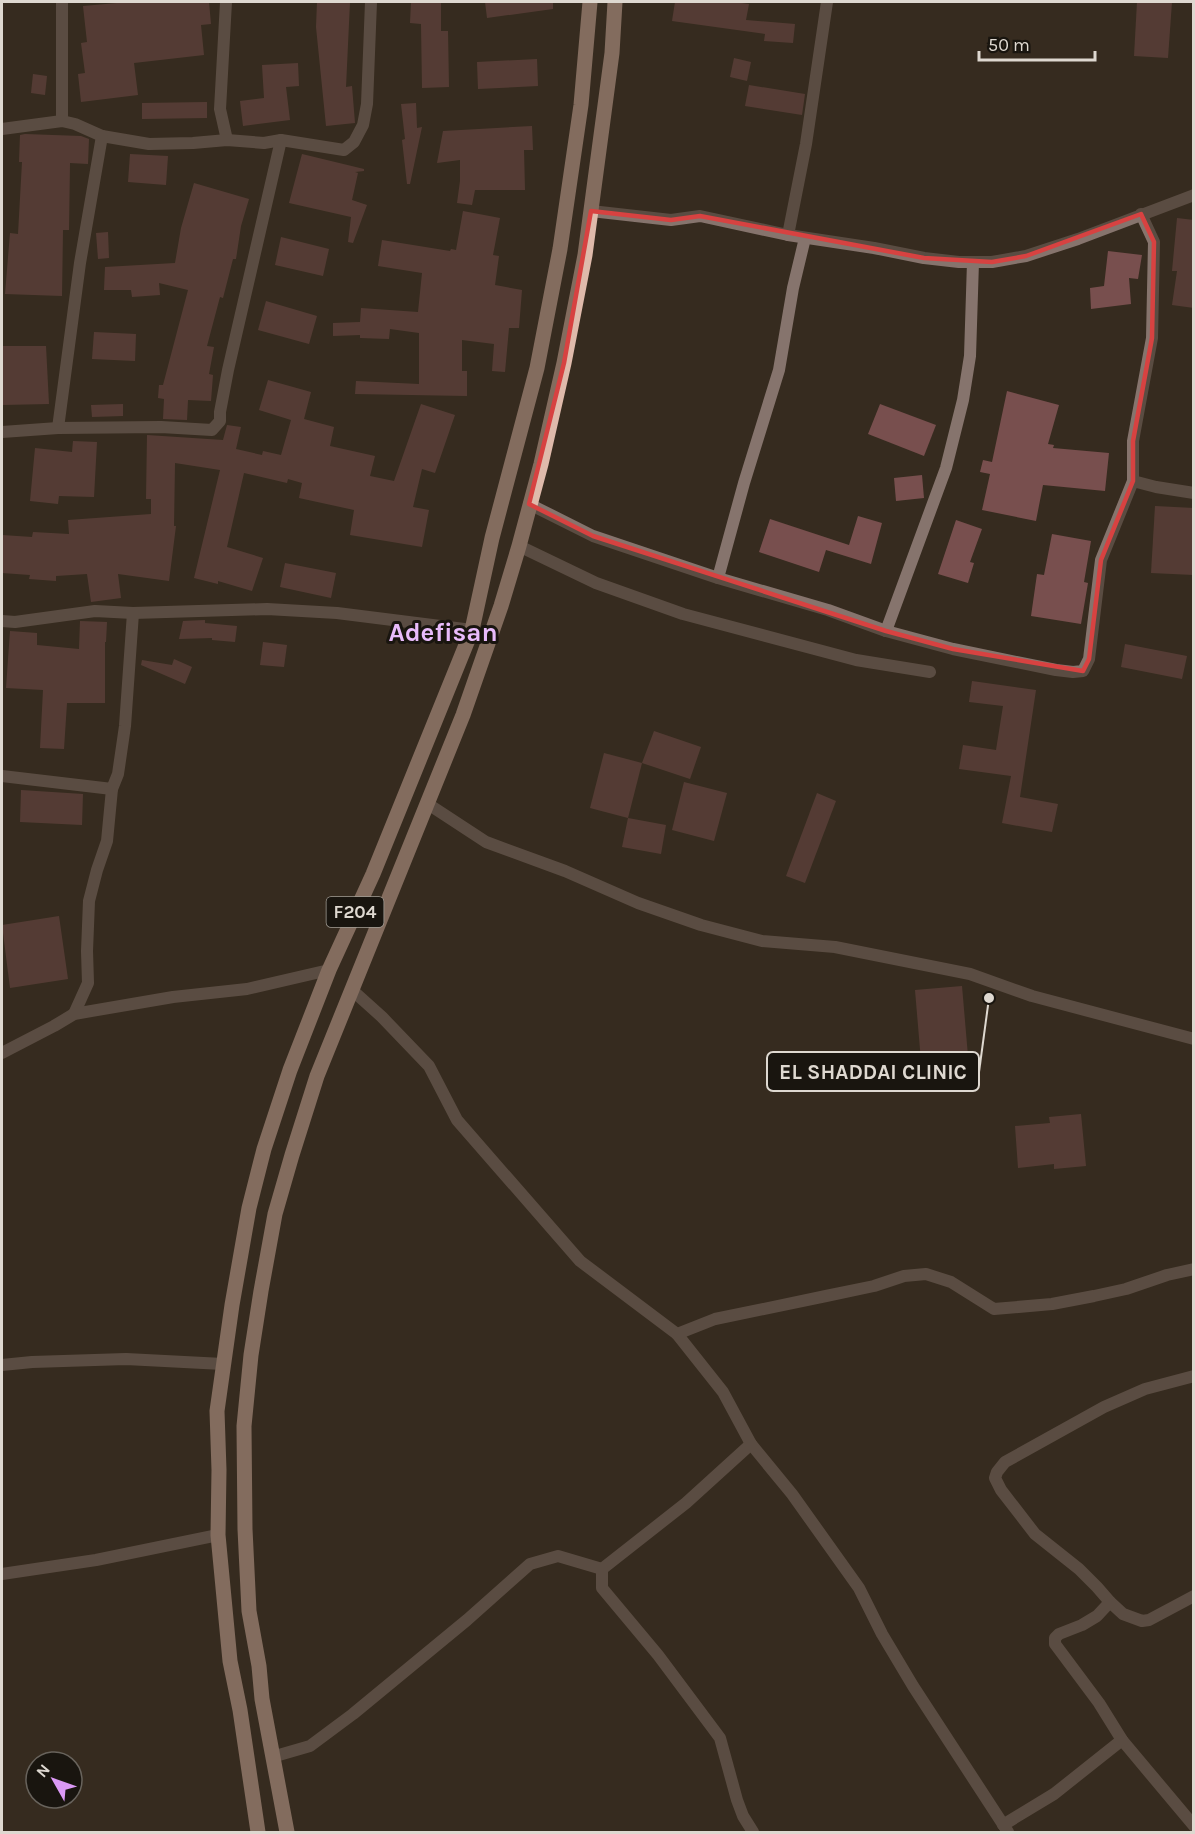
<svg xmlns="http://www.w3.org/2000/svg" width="1195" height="1834" font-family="Karla,sans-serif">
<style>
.building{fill:#784f4e}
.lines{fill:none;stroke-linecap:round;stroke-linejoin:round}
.street{stroke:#86746d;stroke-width:12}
.primary{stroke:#dfbaab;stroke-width:15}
.marked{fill:none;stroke:#d74241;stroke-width:4.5;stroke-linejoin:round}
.labels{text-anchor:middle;stroke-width:6;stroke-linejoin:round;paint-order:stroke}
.shield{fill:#19150f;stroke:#a39e96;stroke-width:1.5}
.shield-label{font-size:18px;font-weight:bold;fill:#ded8d0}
.district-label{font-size:26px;font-weight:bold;fill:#e8bbfb;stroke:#19150f}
.leader{fill:none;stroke:#ded8d0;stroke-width:2}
.callout-dot{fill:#ded8d0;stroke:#19150f;stroke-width:2}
.callout{fill:#19150f;stroke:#ded8d0;stroke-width:2}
.callout-label{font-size:21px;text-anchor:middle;font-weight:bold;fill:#ded8d0}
</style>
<rect width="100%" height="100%" fill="#362b1f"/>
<!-- building -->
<g class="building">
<polygon points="128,2 209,2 211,24 201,25 204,55 134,63 138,95 81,102 78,74 85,73 81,43 87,42 83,6"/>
<polygon points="317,2 350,2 346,87 352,86 355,123 326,126 316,27"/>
<polygon points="411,2 441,2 441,31 448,31 449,87 422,88 421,24 410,23"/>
<polygon points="485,2 553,2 553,9 487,18"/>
<polygon points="675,2 734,2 749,4 746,20 795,24 793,43 764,41 765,34 672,21"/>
<polygon points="1137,2 1172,2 1168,58 1134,56"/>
<polygon points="734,58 751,62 747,81 730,77"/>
<polygon points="537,59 538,86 478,89 477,62"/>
<polygon points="298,63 299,86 286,87 290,120 243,126 240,101 264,98 262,65"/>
<polygon points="33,74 47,76 45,95 31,93"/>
<polygon points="749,85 805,94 802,115 745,106"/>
<polygon points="207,102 207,118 142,119 142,103"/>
<polygon points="416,103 417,128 422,127 410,184 407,184 402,140 405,139 401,104"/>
<polygon points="532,126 533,150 524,150 525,190 475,190 472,205 457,203 460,181 460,160 437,163 443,131"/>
<polygon points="25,134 81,136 89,139 88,164 70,163 69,230 63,230 62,296 5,294 10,233 18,234 22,162 19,162 20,135"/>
<polygon points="130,154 168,156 166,185 128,182"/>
<polygon points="302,154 364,169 364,171 355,172 358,173 352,200 367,205 353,243 348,242 351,217 289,203"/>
<polygon points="194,183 249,199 241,226 236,259 233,259 223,298 220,297 207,346 214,347 209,374 213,375 211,401 188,400 187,420 163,419 164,399 158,398 159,385 163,385 188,290 159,283 160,295 132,297 131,290 104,290 105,267 175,263 181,228"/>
<polygon points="463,211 500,218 493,255 499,256 495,285 522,290 519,328 509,328 505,372 492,371 494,344 462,340 462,371 467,371 467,396 355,394 356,381 419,384 419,333 390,329 389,339 360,338 360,335 333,336 333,323 360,322 361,308 418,312 422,273 378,266 382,240 450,251 451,249 456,250"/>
<polygon points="1177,218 1194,220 1194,308 1172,305 1177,271 1172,271"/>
<polygon points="108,232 109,258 98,259 96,233"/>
<polygon points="281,237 329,249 323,276 275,265"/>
<polygon points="1108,251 1142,255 1138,279 1129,278 1131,304 1091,309 1090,288 1104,286"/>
<polygon points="266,301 317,316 309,344 258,330"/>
<polygon points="94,332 136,334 135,361 92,359"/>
<polygon points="2,346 46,346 49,404 2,405"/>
<polygon points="268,380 311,392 304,419 334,427 330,446 375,456 370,476 394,481 421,404 455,415 435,473 422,469 413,507 429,510 422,547 350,535 354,510 299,498 302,483 288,479 287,483 244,473 227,547 263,558 252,591 218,581 218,584 194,578 220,470 175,463 174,526 176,526 169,581 118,574 121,598 91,602 87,574 56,576 56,581 29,579 30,575 2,573 2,535 32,537 33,532 69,534 68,520 151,514 151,499 146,499 147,435 223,440 227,425 241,427 236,449 262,455 263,451 281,455 291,420 259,410"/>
<polygon points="1007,391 1059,405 1048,444 1054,445 1053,448 1109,453 1105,491 1043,485 1036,521 982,510 990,474 980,472 983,460 992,462"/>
<polygon points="123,404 123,416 92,417 91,405"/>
<polygon points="880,404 936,425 924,456 868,434"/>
<polygon points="73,441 97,442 94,497 59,496 58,504 30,501 35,448 72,452"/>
<polygon points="922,475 924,498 896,501 894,478"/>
<polygon points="1155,506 1194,508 1194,575 1151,573"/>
<polygon points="858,516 882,523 871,564 826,550 819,572 759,552 770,519 849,545"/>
<polygon points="956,520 982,529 970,562 974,563 968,583 938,574"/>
<polygon points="1052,534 1091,541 1084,582 1088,583 1081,624 1031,616 1037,574 1044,575"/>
<polygon points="285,563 336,573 331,598 280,587"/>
<polygon points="205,620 205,623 237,626 235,642 212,640 212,638 179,639 183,621"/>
<polygon points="80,621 107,622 106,642 105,642 105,703 67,703 64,749 40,748 43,690 6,688 10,631 37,633 37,645 79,649"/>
<polygon points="263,642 287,645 284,667 260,665"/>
<polygon points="1125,644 1187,656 1182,679 1121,667"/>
<polygon points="174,659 192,667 185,684 141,665 142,660 172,665"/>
<polygon points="972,681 1036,690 1020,797 1058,804 1052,832 1002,823 1011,776 959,769 963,745 996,750 1003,706 969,702"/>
<polygon points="654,731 701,747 690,779 642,763"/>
<polygon points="604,753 642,763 628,818 590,808"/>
<polygon points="684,782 727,793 714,841 672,830"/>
<polygon points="21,790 83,794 82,825 20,822"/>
<polygon points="817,793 836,801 805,883 786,876"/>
<polygon points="628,818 666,825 661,854 622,847"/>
<polygon points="59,916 68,979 10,988 2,925"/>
<polygon points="962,986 968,1056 921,1061 915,990"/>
<polygon points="1081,1114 1086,1166 1054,1169 1054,1164 1018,1168 1015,1126 1050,1123 1049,1117"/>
</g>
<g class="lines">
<!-- street -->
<g class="street">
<polyline points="62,2 62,121"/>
<polyline points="226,2 220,109 227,140"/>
<polyline points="2,129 62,121 75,124 102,136 149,144 193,143 227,140 264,143 281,140 344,150 354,142 363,125 367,104 371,2"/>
<polyline points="591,211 671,220 700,216 788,235 874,248 924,258 959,262 992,262 1026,256 1078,239 1194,195"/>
<polyline points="788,235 806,144 827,2"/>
<polyline points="58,428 80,263 102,136"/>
<polyline points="2,432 58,428 161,427 212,430 220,421 220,412 228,370 281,140"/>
<polyline points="1133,481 1156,487 1194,493"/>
<polyline points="529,504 593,536 718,578 828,610 886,631 953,649 1056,670 1073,672 1083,671 1089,659 1101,560 1133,481 1133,441 1152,338 1154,242 1141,214"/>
<polyline points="519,546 596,583 683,614 856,660 930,672"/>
<polyline points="718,578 744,483 779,370 793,288 805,238"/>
<polyline points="2,621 15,622 95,611 133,613 267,609 337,613 472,630"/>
<polyline points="886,631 946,468 963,400 970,356 973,262"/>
<polyline points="2,776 112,789"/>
<polyline points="428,804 486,842 565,871 638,903 701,925 762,941 835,947 970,974 1032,996 1194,1039"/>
<polyline points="352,990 382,1017 429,1066 457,1120 580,1261 677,1334 723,1392 751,1444 792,1494 859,1588 882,1634 913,1686 1008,1832"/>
<polyline points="74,1014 88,983 87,951 89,901 97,870 107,841 112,789 118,774 125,726 133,613"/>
<polyline points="2,1053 54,1026 74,1014 173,997 247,989 329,970"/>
<polyline points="677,1334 715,1319 826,1296 874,1286 904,1276 926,1274 951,1282 994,1309 1052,1304 1094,1296 1126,1289 1167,1275 1194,1269"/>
<polyline points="2,1365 32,1362 126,1359 223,1364"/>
<polyline points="1194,1376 1145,1389 1104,1407 1005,1462 997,1472 995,1478 1001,1490 1035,1534 1079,1569 1097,1587 1110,1602 1123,1614 1142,1621 1149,1620 1194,1596"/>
<polyline points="602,1569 602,1588 658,1655 720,1738 737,1800 743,1816 753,1832"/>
<polyline points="602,1569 686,1503 751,1444"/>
<polyline points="2,1574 96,1560 218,1535"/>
<polyline points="1110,1602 1097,1616 1082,1625 1059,1634 1055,1638 1055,1644 1099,1703 1122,1740 1194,1826"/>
<polyline points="272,1757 310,1746 353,1714 467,1620 530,1564 558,1556 602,1569"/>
<polyline points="1003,1825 1054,1794 1122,1740"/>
</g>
<!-- primary -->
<g class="primary">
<polyline points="258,1832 240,1710 230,1661 218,1535 219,1470 217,1411 232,1305 249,1208 264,1149 290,1070 329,970 373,874 472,630 492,538 537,368 560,249 581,105 590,2"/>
<polyline points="287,1832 262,1699 259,1666 249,1611 245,1529 244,1426 251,1355 261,1291 275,1214 292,1155 317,1076 463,715 501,606 519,546 541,464 564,363 585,255 612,53 615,2"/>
</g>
</g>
<!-- marked area -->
<path d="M0 0H1195V1834H0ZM 591,211 L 671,220 L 700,216 L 924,258 L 992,262 L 1026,256 L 1141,214 L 1154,242 L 1152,338 L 1133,441 L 1133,481 L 1101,560 L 1089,659 L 1083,671 L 953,649 L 886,631 L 593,536 L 529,504 L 564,363 Z" fill="#362b1f" fill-opacity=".55" fill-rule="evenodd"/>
<path class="marked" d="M 591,211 L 671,220 L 700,216 L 924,258 L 992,262 L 1026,256 L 1141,214 L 1154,242 L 1152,338 L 1133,441 L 1133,481 L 1101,560 L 1089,659 L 1083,671 L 953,649 L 886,631 L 593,536 L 529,504 L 564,363 Z"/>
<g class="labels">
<!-- shield labels -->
<rect class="shield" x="326.5" y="897" width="57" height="30" rx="4.5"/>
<g class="shield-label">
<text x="355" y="918">F204</text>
</g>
<!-- district labels -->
<g class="district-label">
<text x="443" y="641">Adefisan</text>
</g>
</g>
<!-- callouts -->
<path class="leader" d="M989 998L979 1072"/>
<circle class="callout-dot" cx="989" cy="998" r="6"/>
<rect class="callout" x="767" y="1052" width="212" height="39" rx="6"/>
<g class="callout-label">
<text x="873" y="1079">EL SHADDAI CLINIC</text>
</g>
<!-- border -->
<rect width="1195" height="1834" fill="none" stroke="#ded8d0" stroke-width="6"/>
<!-- north arrow -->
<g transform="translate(54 1780) rotate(310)"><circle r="28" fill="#19150f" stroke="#68635c" stroke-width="1.5"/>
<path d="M0-4.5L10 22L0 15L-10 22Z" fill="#db99f5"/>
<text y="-9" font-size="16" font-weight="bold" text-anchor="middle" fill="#ded8d0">N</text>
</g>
<!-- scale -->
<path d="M979 51v9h116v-9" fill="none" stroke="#ded8d0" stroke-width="3"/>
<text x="988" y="51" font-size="18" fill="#ded8d0" stroke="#19150f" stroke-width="4.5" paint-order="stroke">50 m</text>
</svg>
